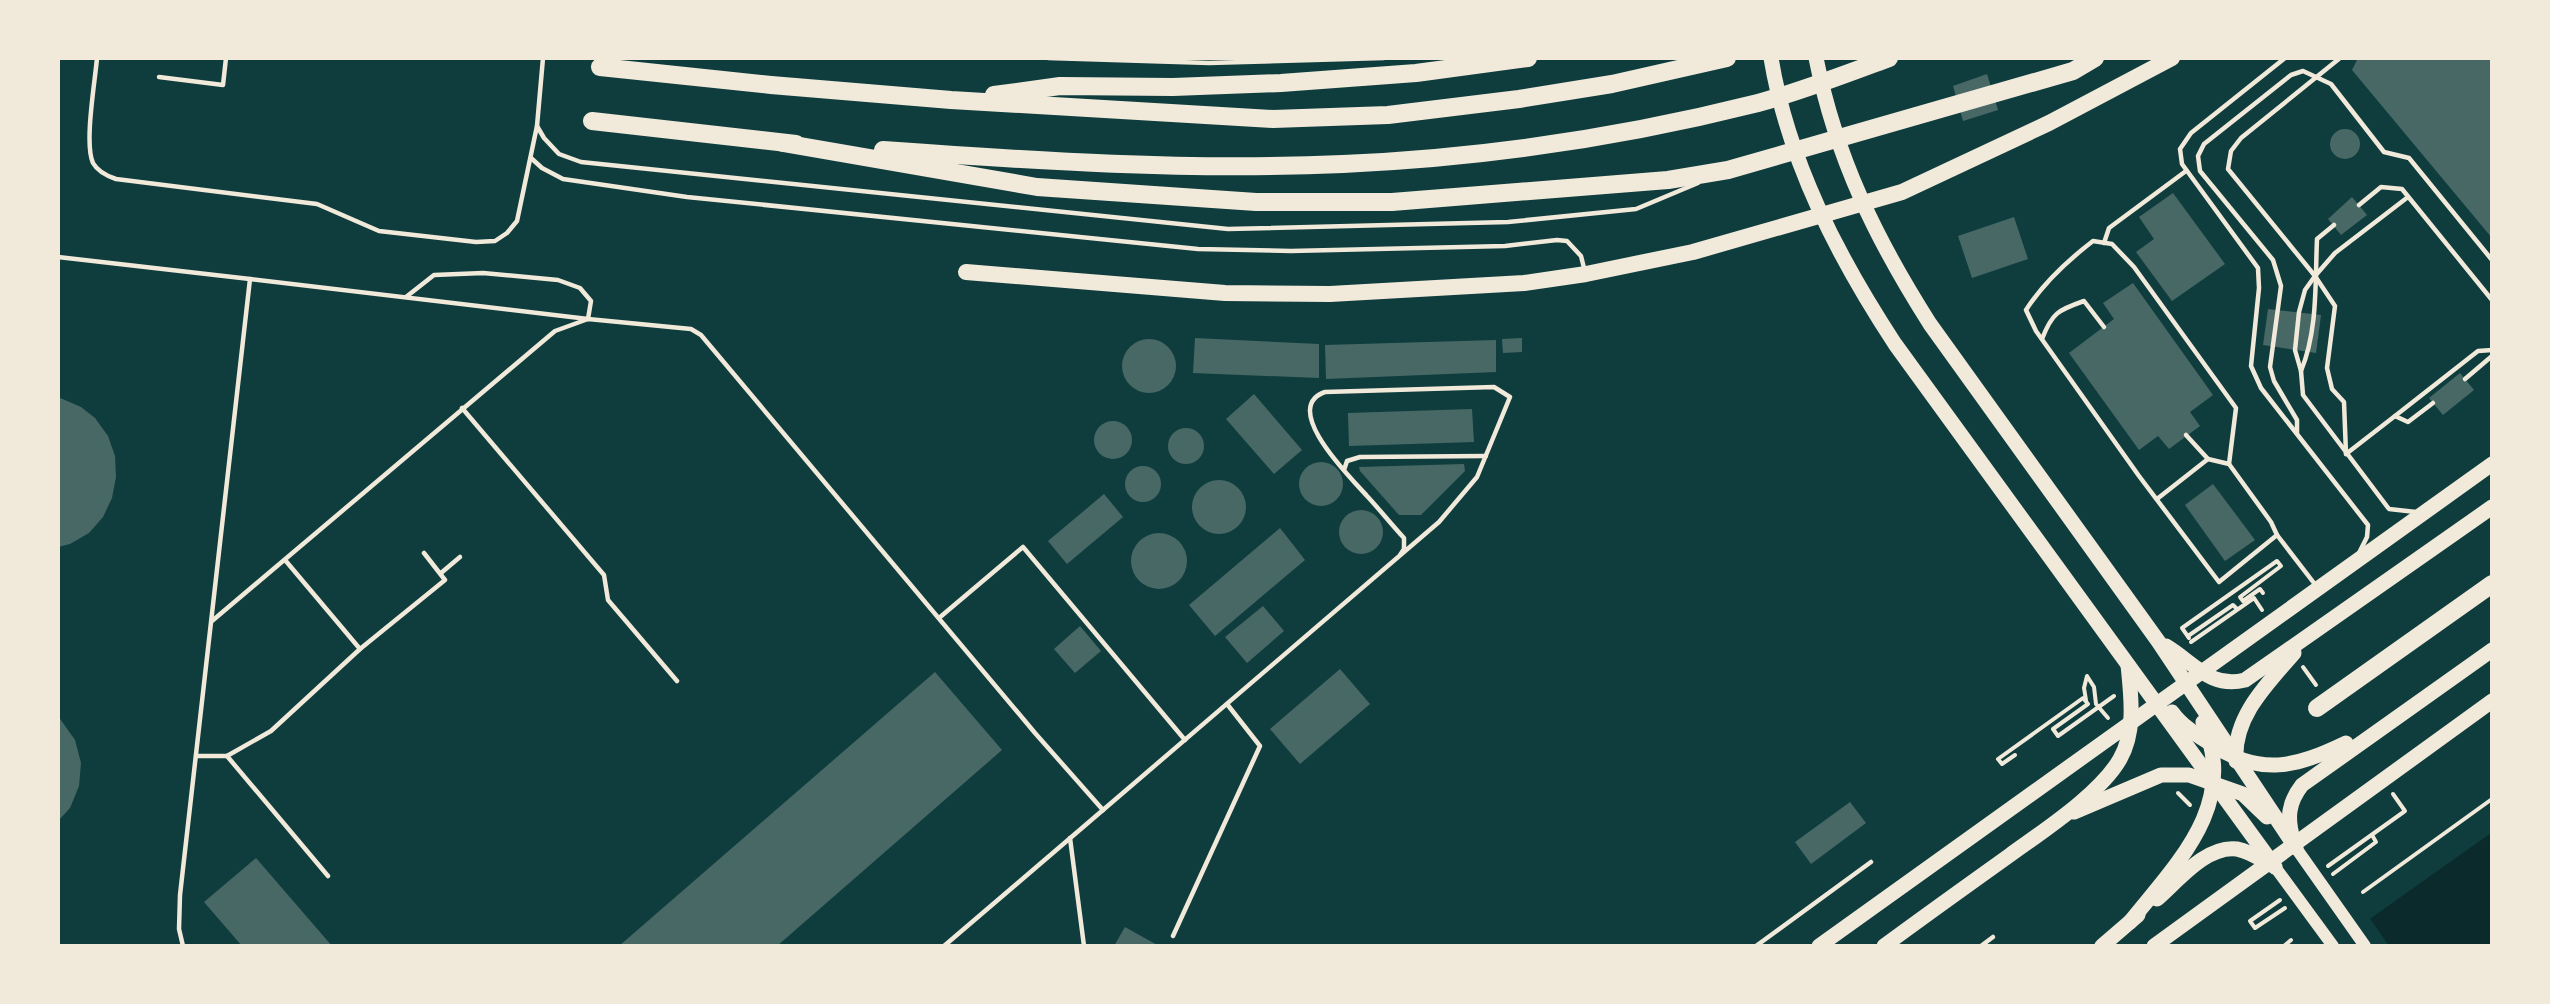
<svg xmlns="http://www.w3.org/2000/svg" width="2550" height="1004" font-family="'DM Sans',sans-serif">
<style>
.water{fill:#0a2a2b}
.pier{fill:#0f3d3e}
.building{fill:#486865}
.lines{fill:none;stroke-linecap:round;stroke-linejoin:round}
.path{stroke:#f1e9da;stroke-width:4}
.service{stroke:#f1e9da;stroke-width:4.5}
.secondary{stroke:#f1e9da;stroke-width:12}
.primary{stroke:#f1e9da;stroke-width:15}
.trunk{stroke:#f1e9da;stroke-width:16}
.motorway{stroke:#f1e9da;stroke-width:18}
</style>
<rect width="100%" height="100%" fill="#0f3d3e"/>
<!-- water -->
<polygon class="water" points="2491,833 2491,945 2333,945"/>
<!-- pier -->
<polygon class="pier" points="2369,917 2389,946 2330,946 2332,943"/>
<!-- building -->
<g class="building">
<polygon points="2358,58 2492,58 2492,238 2352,70"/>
<polygon points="1987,74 1998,110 1963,121 1953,86"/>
<circle cx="2345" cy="144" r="15"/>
<polygon points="2173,193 2225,264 2172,301 2136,252 2154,239 2139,217"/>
<polygon points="2352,197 2367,215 2341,235 2328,219"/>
<polygon points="2014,217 2028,259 1972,278 1958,236"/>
<polygon points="2133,283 2213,395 2190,412 2200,426 2169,449 2158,436 2139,450 2069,353 2114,319 2103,303"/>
<polygon points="2268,309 2321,315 2316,353 2263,345"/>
<polygon points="1195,338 1319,344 1319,378 1193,373"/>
<polygon points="1522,338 1522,352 1503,353 1502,339"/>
<circle cx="1149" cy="366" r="27"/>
<polygon points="1496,340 1496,372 1326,379 1325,345"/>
<polygon points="2460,373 2474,390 2443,415 2429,398"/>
<polygon points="1254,394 1302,450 1274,474 1226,419"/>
<polygon points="58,397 81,407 95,418 108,436 115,456 116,477 112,498 103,517 89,533 70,544 58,547"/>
<polygon points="1472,409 1474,442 1349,446 1348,413"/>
<circle cx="1113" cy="440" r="19"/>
<circle cx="1186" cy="446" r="18"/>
<circle cx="1321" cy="484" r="22"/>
<polygon points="1464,464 1465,471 1421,515 1399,515 1360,471 1359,467"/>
<circle cx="1143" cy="484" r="18"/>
<circle cx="1219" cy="507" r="27"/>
<polygon points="2213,484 2255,540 2225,561 2185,505"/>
<polygon points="1104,494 1123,517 1067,564 1048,541"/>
<circle cx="1361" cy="532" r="22"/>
<polygon points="1280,528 1305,560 1215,636 1189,605"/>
<circle cx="1159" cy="561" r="28"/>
<polygon points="1263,606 1284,631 1247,663 1225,637"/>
<polygon points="1080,626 1101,651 1075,673 1054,649"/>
<polygon points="1340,669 1370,704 1300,764 1270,729"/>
<polygon points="935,672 1002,750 777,946 619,946"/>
<polygon points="58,716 75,740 81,763 79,786 70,808 58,821"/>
<polygon points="1850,802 1866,823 1811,864 1795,842"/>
<polygon points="256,858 332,946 242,946 204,902"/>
<polygon points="1125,927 1159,946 1114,946"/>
</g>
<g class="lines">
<!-- path -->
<g class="path">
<polyline points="2188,636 2233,605 2237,609"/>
<polyline points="2189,638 2182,628 2277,561 2281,566 2240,597 2243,601 2260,589 2263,593"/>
<polyline points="2191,642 2254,598 2262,610"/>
<polyline points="2303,667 2316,685"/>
<polyline points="2086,700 2084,688 2087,676 2094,687 2096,704 2108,718"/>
<polyline points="2015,755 2002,764 1998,759 2083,698 2088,704 2053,729 2058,736 2114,696"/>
<polyline points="2178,793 2190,805"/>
<polyline points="2328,866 2405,811 2393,794"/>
<polyline points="2333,874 2376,842 2372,835"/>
<polyline points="2363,892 2492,799"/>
<polyline points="2280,900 2250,921 2255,928 2285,908"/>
<polyline points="2284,946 2291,940"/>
</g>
<!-- service -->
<g class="service">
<path d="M 97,58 C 95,82 84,144 93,163 C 98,172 107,176 116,179 L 317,204 L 379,231 L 476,242 L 495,241 L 507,233 L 517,221 L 537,126"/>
<polyline points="543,58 537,126 544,138 559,154 581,162 1228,229 1508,222 1636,209 1698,183"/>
<polyline points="1048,58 1209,63 1384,58"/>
<polyline points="2285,58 2191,133 2180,149 2182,164 2258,268 2259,288 2251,366 2261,388 2368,525 2367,537 2359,553"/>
<polyline points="2340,58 2241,138 2231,151 2228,169 2315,276 2305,290 2299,312 2295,350 2301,371 2303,395 2389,509 2416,512"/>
<polyline points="159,77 223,85 226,58"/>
<polyline points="531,158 542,168 563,179 687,197 1198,249 1291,251 1505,246 1557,240 1567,241 1581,256 1585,272"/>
<polyline points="2359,205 2381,187 2402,189 2492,300"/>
<polyline points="2104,243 2109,228 2186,171"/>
<polyline points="58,257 250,279 180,895 179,929 183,946"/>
<polyline points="250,279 588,319 591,301 580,288 558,280 483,273 434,275 406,297"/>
<path d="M 2042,339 C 2052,313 2058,310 2084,301 L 2104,327"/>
<path d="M 2301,371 C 2318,330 2315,283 2317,239 L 2334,225"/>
<polyline points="2465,379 2492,356"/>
<polyline points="462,408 604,575 608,600 677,681"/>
<polyline points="2395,416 2478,351 2492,350"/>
<polyline points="2297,433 2297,420 2274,381 2270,367 2281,286 2273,260 2200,171 2198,156 2204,144 2291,75 2303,71 2331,84 2384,152 2409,158 2492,260"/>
<polyline points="2186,435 2208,459"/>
<polyline points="2346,454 2344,402 2332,389 2327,368 2335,306 2315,276 2335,253 2408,197"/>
<polyline points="2346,454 2395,416 2408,422 2433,403"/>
<path d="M 2229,464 L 2236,408 L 2134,267 L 2112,244 L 2093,241 C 2067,261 2044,282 2026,310 L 2036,331 L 2139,476 L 2219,582 L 2277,535"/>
<polyline points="1344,470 1347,461 1360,457 1486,456"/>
<polyline points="2157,499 2208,459 2229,464 2271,522 2277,535 2317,587"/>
<polyline points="285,560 360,649"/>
<polyline points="441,573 460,557"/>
<polyline points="939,618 1023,547 1185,740"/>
<polyline points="212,621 555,331 588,319 691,329 701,335 1035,733 1103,810 944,946"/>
<polyline points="196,756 227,756 271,731 360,649 445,580 424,553"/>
<polyline points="227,756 328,876"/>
<path d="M 1103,810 L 1439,522 L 1477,477 L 1510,397 L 1494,387 L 1325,392 C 1279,408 1352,479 1367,496 C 1380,510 1391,524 1404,538 L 1404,549 L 1400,555"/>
<polyline points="1070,838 1084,946"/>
<polyline points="1173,936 1260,746 1227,704"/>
<polyline points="1756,946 1871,862"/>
<polyline points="1981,946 1993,937"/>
</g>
<!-- secondary -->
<g class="secondary">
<polyline points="2296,848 2365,946"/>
<polyline points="2275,867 2333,946"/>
</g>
<!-- primary -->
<g class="primary">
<path d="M 1771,58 C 1788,161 1838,257 1895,344 L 2275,867"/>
<path d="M 1816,58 C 1836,158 1876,239 1930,324 L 2158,641 L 2296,848"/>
<path d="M 2166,646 C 2193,662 2210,689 2245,680 L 2492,507"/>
<path d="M 2172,712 C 2182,726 2197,735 2211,744 C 2261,777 2296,767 2346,743"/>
<path d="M 2236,761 C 2233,717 2267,684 2294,653"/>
<polyline points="2074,812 2161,775 2189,775 2243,794 2267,817"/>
<path d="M 2293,839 C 2287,818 2288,803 2302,785 L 2492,650"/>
<path d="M 2157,899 C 2178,881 2206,845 2237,849 C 2249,851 2261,859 2271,865"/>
<path d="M 2130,922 C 2178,862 2239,804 2203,722"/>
<polyline points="1819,946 2492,464"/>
<path d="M 1884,946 C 1926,915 1968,885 2010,855 C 2043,831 2100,794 2120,759 C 2136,731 2131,696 2128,665"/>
<polyline points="2102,946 2138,915"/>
<polyline points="2154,946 2492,701"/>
</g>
<!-- trunk -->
<polyline class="trunk" points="966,272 1225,293 1330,294 1524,283 1586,274 1693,252 1902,192 2049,123 2172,58"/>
<!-- motorway -->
<g class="motorway">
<polyline points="600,67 771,85 951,100 1273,119 1388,115 1519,99 1612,84 1727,58"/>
<polyline points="994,95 1060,86 1173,87 1281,83 1416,73 1528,58"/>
<polyline points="592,121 796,144"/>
<polyline points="783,143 1037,187 1256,202 1392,202 1668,180 1728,170 2073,71 2095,58"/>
<path d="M 883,150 C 1036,161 1190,171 1343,164 C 1482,158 1623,137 1758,103 C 1802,91 1846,74 1889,58"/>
<polyline points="2317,708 2492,584"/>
</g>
</g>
<!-- border -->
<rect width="2550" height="1004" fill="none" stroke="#f1e9da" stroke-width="120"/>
</svg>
